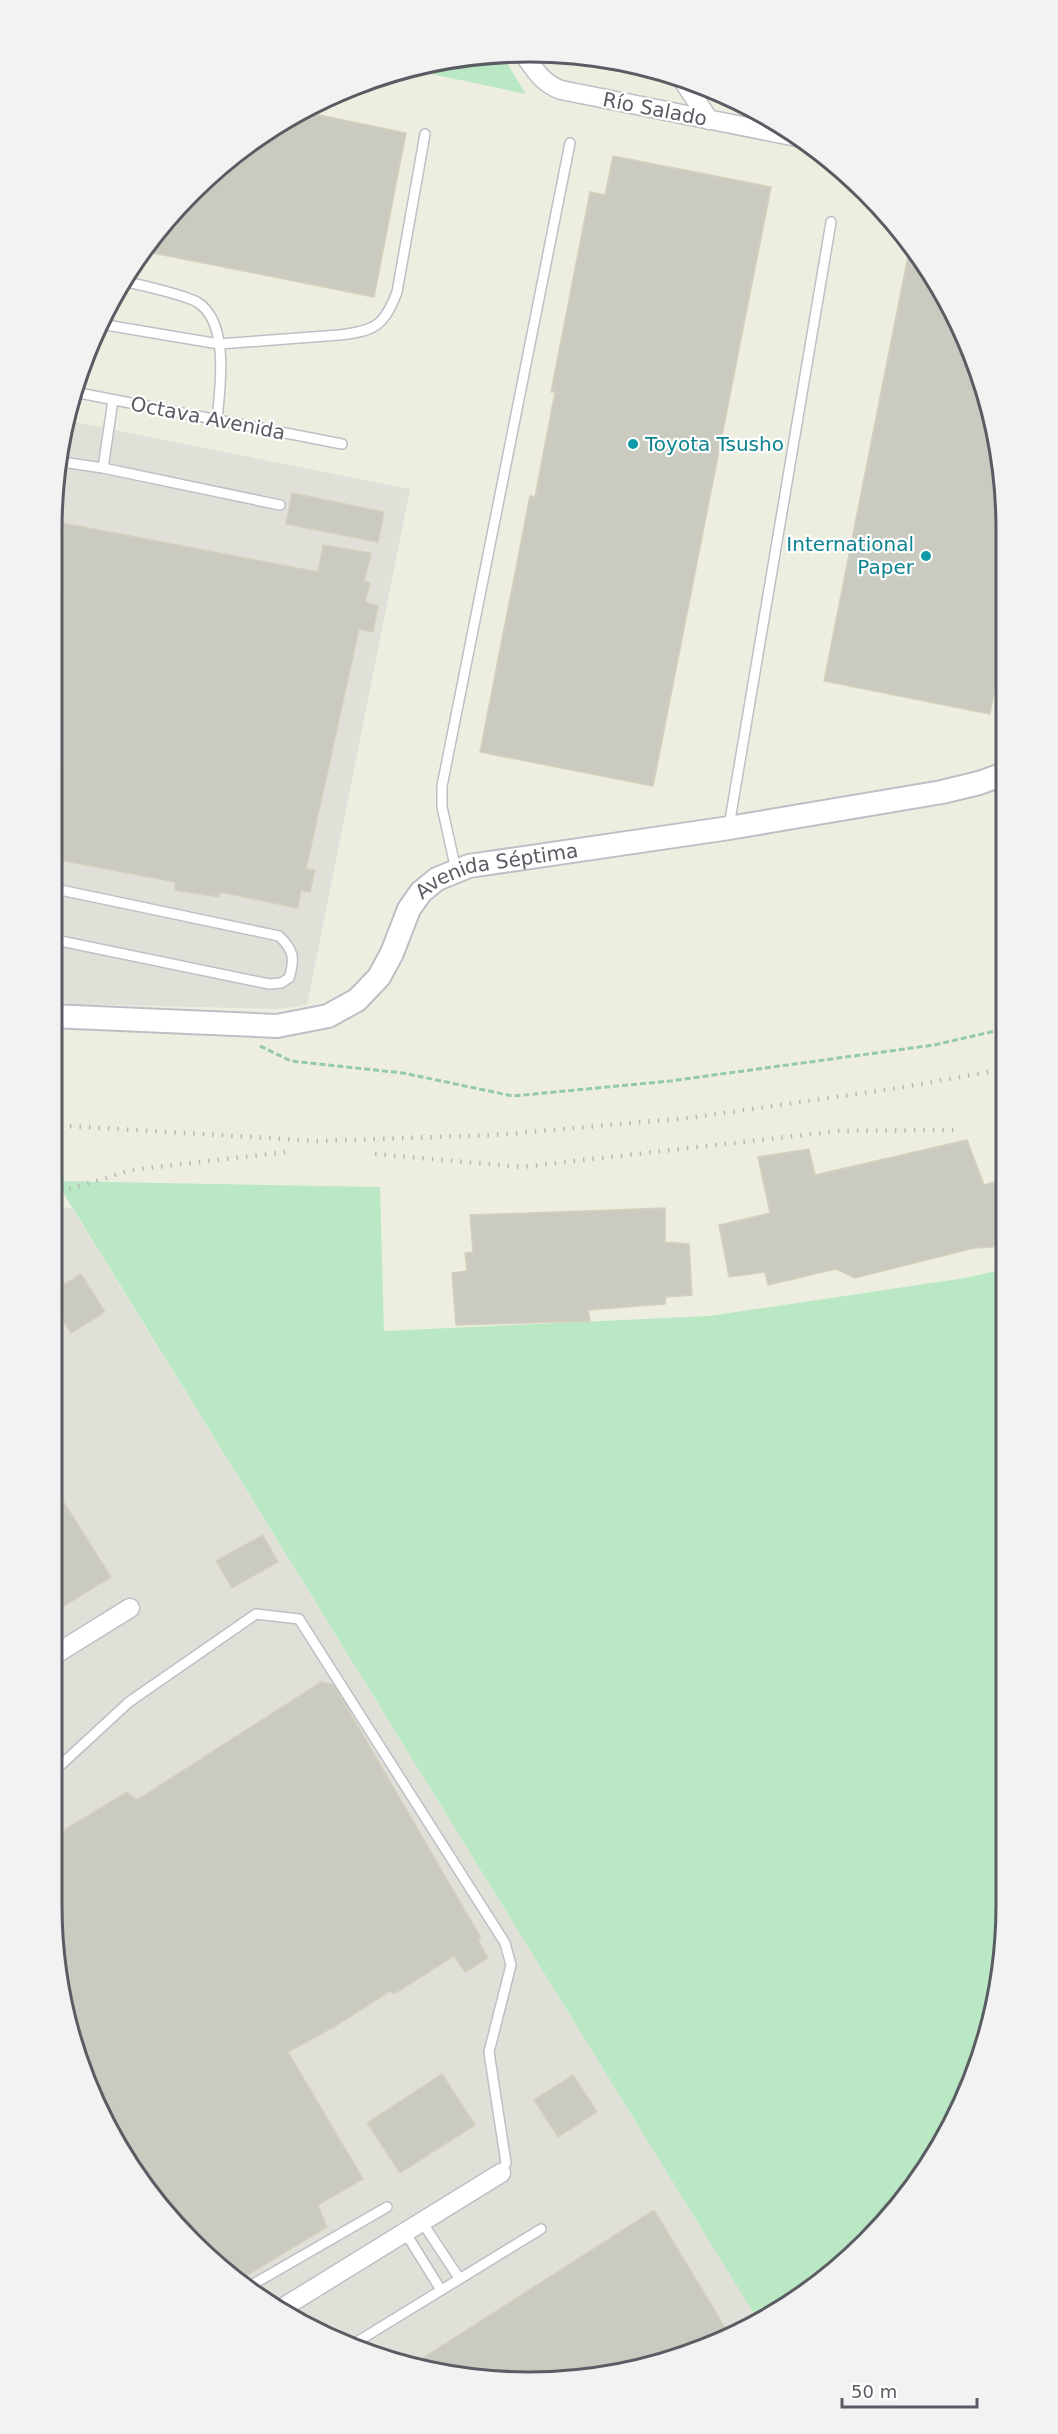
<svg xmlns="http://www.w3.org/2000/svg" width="1058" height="2434" font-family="'DejaVu Sans',sans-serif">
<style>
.industrial{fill:#e1e0d8}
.green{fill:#bae8c4}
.building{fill:#cbcac0;stroke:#d3d1be;stroke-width:1.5}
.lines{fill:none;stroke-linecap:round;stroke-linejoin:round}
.service-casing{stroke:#bebfc6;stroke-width:12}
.minor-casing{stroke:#bebfc6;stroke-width:21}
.tertiary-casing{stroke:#bebfc6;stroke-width:26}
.path{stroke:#93c9ae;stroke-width:3;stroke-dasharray:6 3;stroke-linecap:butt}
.service{stroke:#fff;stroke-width:9}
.minor{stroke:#fff;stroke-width:18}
.tertiary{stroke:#fff;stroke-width:22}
.rail{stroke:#b7b8b8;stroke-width:4.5;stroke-dasharray:1.5 8;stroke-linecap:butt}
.culture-dot{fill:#0f9aa8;stroke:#fff;stroke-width:2}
.labels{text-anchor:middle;stroke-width:4.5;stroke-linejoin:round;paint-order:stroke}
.street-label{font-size:20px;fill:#595c63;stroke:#fff}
.culture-label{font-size:20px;fill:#0d838f;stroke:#fff;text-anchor:start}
.rim{fill:none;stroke:#595c63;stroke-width:3}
</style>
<rect width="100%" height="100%" fill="#eeeee0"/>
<!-- industrial -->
<g class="industrial">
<polygon points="69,421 410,489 307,1005 275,1009 73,1004 51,1000 51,529"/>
<polygon points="51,1206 72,1208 759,2322 622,2374 529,2383 436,2374 290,2319 169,2220 51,1905"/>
</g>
<!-- green -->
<g class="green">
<polygon points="500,52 526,94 403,68 406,67"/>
<polygon points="56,1181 380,1187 384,1331 709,1316 965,1278 1005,1269 1007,1905 982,2059 908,2196 844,2264 768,2319 759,2322"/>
</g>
<!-- building -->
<g class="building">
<polygon points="300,111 406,133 374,297 143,251 170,214 238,150"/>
<polygon points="613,156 771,187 653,786 480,752 530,496 535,497 555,392 551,392 590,192 605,195"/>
<polygon points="910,246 958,318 1003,466 1003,645 990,714 824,681"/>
<polygon points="292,493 384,512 378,542 286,524"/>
<polygon points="52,521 318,572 323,545 371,553 364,581 370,583 365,602 378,606 373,632 359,629 306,869 315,870 310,892 301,890 298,908 220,892 219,897 175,890 175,882 60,860 59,867 51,865"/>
<polygon points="967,1140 984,1185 1005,1179 1005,1240 992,1247 974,1248 855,1278 836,1269 768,1285 765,1272 729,1277 719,1225 770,1213 758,1157 809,1149 815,1175"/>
<polygon points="665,1208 665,1242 689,1244 692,1295 666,1297 665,1304 588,1310 590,1321 456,1325 452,1273 467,1271 465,1253 473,1252 470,1215"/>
<polygon points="81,1274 105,1312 71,1333 51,1302 51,1292"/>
<polygon points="51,1482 111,1577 51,1614"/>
<polygon points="263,1535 278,1562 232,1588 216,1561"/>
<polygon points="321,1682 334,1685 481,1938 478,1940 488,1958 465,1972 454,1956 394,1994 390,1991 334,2027 288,2052 363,2179 318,2205 327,2227 241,2279 199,2244 187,2221 178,2227 169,2220 115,2144 76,2059 51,1905 51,1838 127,1792 137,1800"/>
<polygon points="442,2074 475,2125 400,2173 367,2123"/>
<polygon points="573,2075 597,2112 558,2137 534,2100"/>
<polygon points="654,2210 729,2334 622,2374 529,2383 436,2374 412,2365"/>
</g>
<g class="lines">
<defs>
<g id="service">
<path d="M 121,281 C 138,284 184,295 197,302 C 230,322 220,388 217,420"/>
<path d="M 100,324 L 219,344 L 339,335 C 375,331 384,326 397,292 L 425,134"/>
<polyline points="74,392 342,444"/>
<polyline points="62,462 103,468 113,400"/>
<polyline points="103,468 280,505"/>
<polyline points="729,826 831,222"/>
<polyline points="456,870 442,807 442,786 570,143"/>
<path d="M 51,939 L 269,984 L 281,983 L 289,978 C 295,959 294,950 279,936 L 51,888"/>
<polyline points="51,1774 129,1702 256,1614 299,1619 505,1943 511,1965 489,2052 506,2163 501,2173"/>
<polyline points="422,2222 459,2278"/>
<polyline points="405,2232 441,2290"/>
<polyline points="250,2286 387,2207"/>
<polyline points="355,2343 541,2229"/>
</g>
<g id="minor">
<path d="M 523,53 C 534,69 542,83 561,90 L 802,138"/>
<polyline points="680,76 709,120"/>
<polyline points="51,1657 130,1608"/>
<polyline points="279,2310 501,2173"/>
</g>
<g id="tertiary">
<path id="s1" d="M 51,1016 L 277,1026 L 328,1016 L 357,1000 L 379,977 L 392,953 L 409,909 L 421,892 L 437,879 L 469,866 L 729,828 L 942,792 L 979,783 L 1004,774"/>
</g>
</defs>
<!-- service casing -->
<use href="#service" class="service-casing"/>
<!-- minor casing -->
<use href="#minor" class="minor-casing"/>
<!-- tertiary casing -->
<use href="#tertiary" class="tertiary-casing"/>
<!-- path -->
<polyline class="path" points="260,1046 291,1061 403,1073 513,1096 670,1081 934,1045 1004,1029"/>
<!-- service -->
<use href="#service" class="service"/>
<!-- minor -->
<use href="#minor" class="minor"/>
<!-- tertiary -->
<use href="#tertiary" class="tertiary"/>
<!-- rail -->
<g class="rail">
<polyline points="51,1125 318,1141 495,1135 689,1118 898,1088 1005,1069"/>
<polyline points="375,1154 522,1167 839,1131 955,1130"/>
<polyline points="51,1195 131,1170 286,1152"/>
</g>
</g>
<!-- markers -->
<g class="culture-dot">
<circle cx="633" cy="444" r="6"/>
<circle cx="926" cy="556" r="6"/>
</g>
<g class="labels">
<!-- street labels -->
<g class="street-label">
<text transform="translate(655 109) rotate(11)" y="7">Río Salado</text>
<text transform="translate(208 418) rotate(11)" y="7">Octava Avenida</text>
<text dy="7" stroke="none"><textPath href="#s1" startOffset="519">Avenida Séptima</textPath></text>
</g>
<!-- culture labels -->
<g class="culture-label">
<text x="645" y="451">Toyota Tsusho</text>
<text x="914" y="551" text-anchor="end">International<tspan x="914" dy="23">Paper</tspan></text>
</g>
</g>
<!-- crop -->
<path d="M0 0H1058V2434H0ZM529 62H529A467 467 0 0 1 996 529V1905A467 467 0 0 1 529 2372H529A467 467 0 0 1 62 1905V529A467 467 0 0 1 529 62Z" fill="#f2f2f3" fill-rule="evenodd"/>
<path class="rim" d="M529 62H529A467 467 0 0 1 996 529V1905A467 467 0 0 1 529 2372H529A467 467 0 0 1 62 1905V529A467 467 0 0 1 529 62Z"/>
<!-- scale -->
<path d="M842 2398v9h135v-9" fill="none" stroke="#595c63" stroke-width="3"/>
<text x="851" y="2398" font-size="18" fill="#595c63" stroke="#ffffff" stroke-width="4.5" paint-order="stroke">50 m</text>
</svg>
